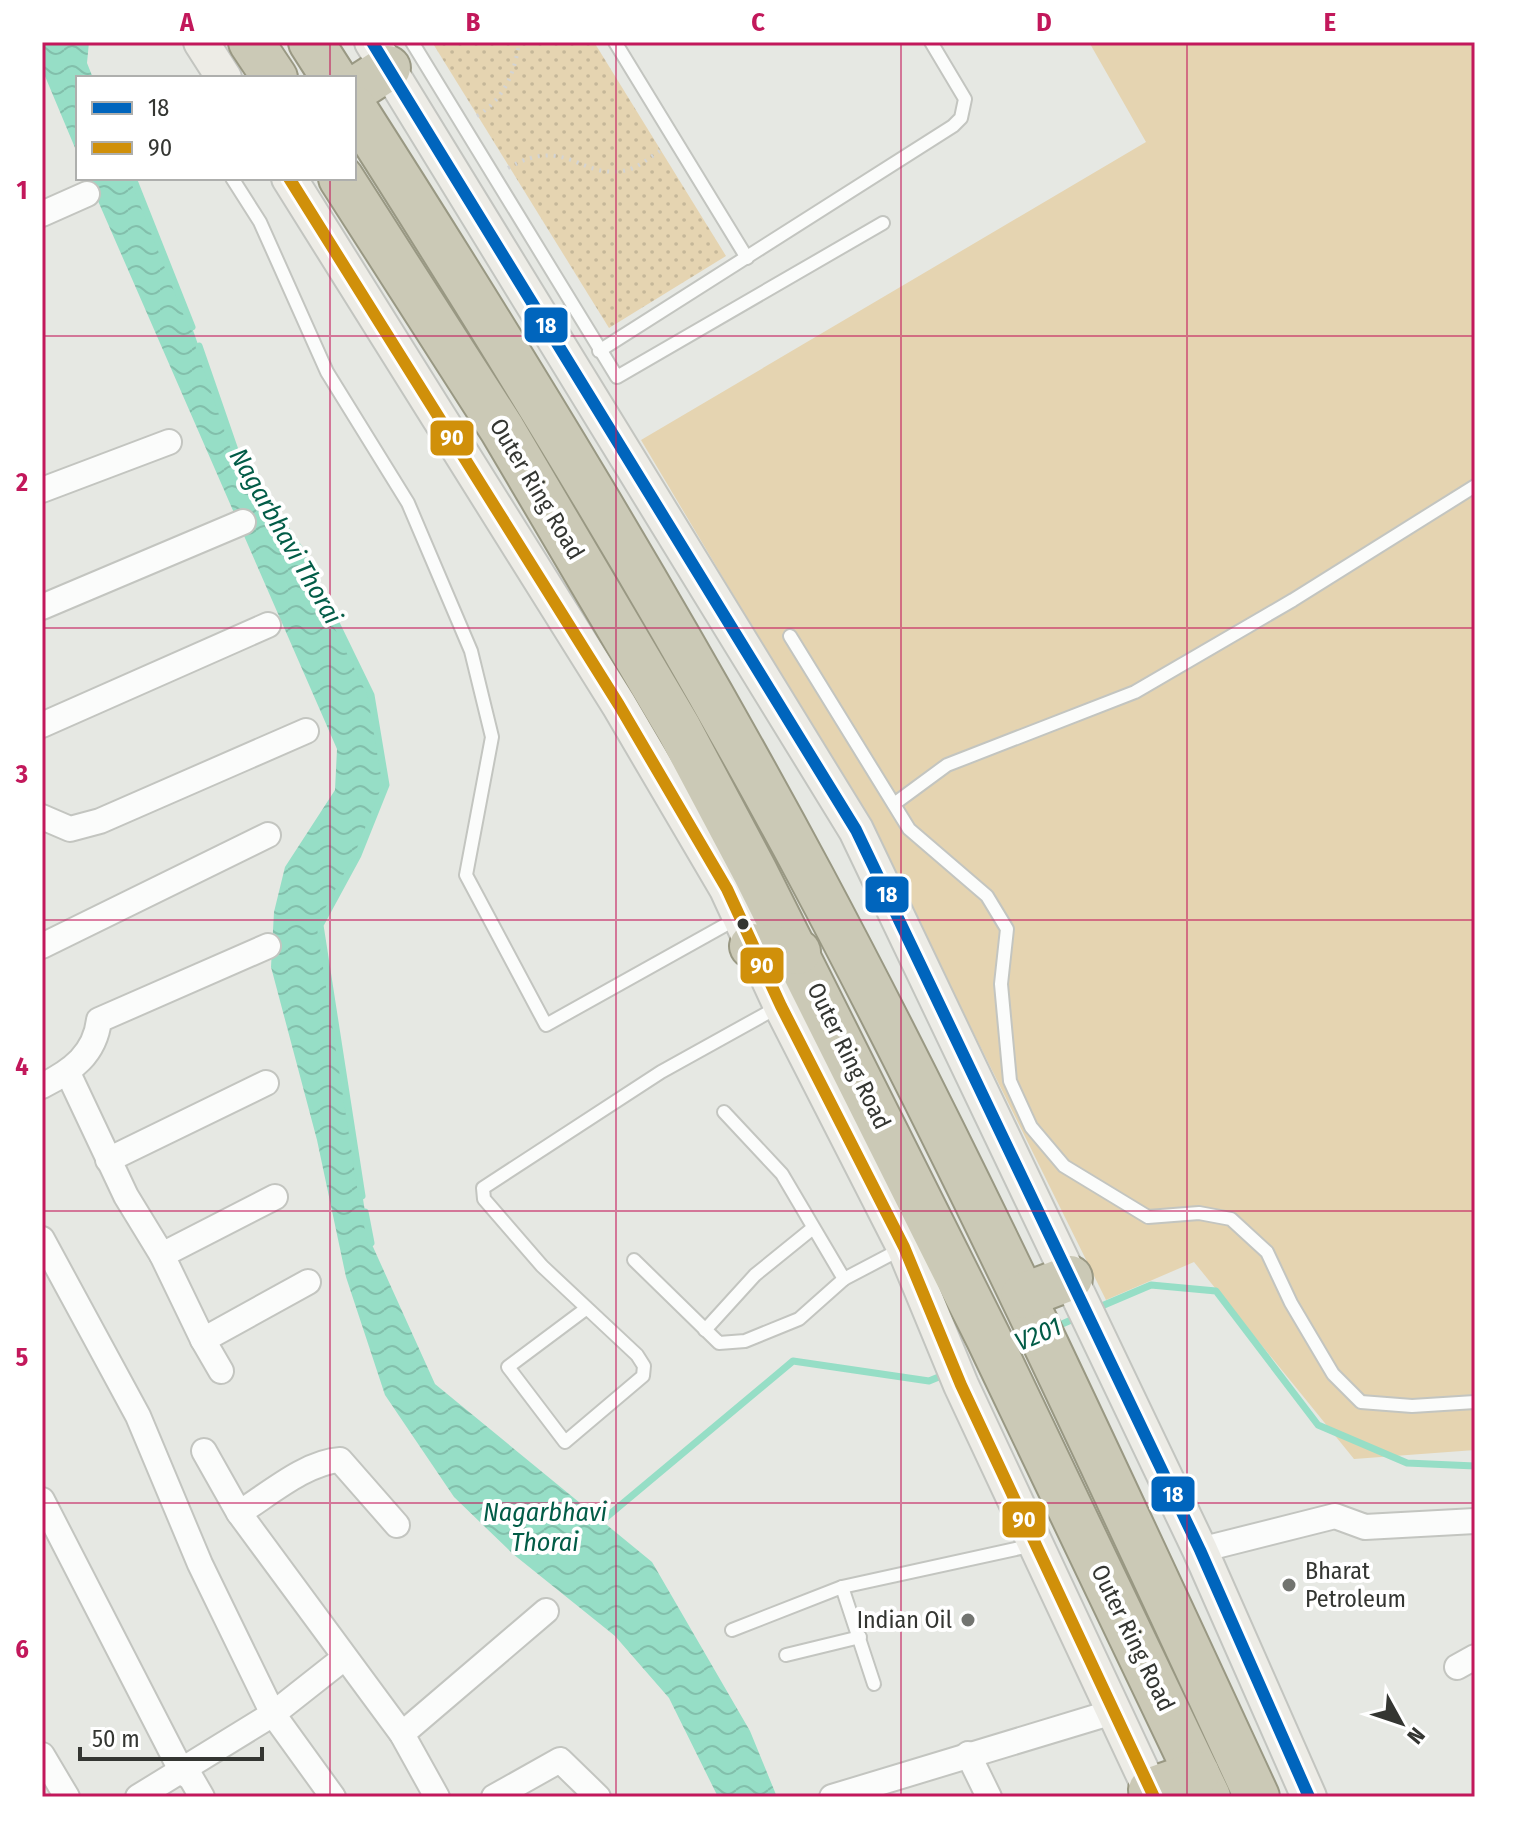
<svg xmlns="http://www.w3.org/2000/svg" width="1517" height="1839" font-family="'Fira Sans Condensed',sans-serif">
<style>
.grass{fill:#e5d4b1}
.park{fill:url(#park-dots)}
.water{fill:url(#water-waves)}
.lines{fill:none;stroke-linecap:round;stroke-linejoin:round}
.stream{stroke:#96dec6;stroke-width:7}
.lane-casing{stroke:#c3c5c0;stroke-width:16}
.street-casing{stroke:#c3c5c0;stroke-width:28}
.secondary-casing{stroke:#c3c5c0;stroke-width:38}
.highway-casing{stroke:#999883;stroke-width:48}
.path{stroke:#d4d4d3;stroke-width:4;stroke-dasharray:2 6;stroke-linecap:butt}
.lane{stroke:#fbfcfb;stroke-width:12}
.street{stroke:#fbfcfb;stroke-width:24}
.secondary{stroke:#edece6;stroke-width:34}
.highway{stroke:#cbc9b6;stroke-width:44}
.bus-1-casing{stroke:#fff;stroke-width:18}
.bus-2-casing{stroke:#fff;stroke-width:18}
.bus-1{stroke:#0065bd;stroke-width:12}
.bus-2{stroke:#d0900a;stroke-width:12}
.grid{fill:none;stroke:#c2185b;stroke-width:2;stroke-opacity:0.55}
.bus-dot{fill:#343632;stroke:#fff;stroke-width:3}
.poi-dot{fill:#727470;stroke:#fff;stroke-width:3}
.labels{text-anchor:middle;stroke-width:8;stroke-linejoin:round;paint-order:stroke}
.street-label{font-size:24px;fill:#343632;stroke:#fff}
.poi-label{font-size:24px;fill:#343632;stroke:#fff;text-anchor:start}
.water-label{font-size:26px;font-style:italic;fill:#025c47;stroke:#fff}
.line-badge{stroke:#fff;stroke-width:3}
.badge-label{font-size:22px;text-anchor:middle;font-weight:bold;fill:#fff}
.neatline{fill:none;stroke:#c2185b;stroke-width:3}
.grid-label{font-size:26px;text-anchor:middle;font-weight:bold;fill:#c2185b}
</style>
<defs>
<pattern id="park-dots" width="8" height="8" patternUnits="userSpaceOnUse" patternTransform="scale(2)"><rect width="8" height="8" fill="#e5d4b1"/><path d="M2 2h.1M6 6h.1" fill="none" stroke="#c5b799" stroke-width="1.8" stroke-linecap="round"/></pattern>
<pattern id="water-waves" width="16" height="10" patternUnits="userSpaceOnUse" patternTransform="scale(2)"><rect width="16" height="10" fill="#96dec6"/><path d="M0 5q4-4 8 0t8 0" fill="none" stroke="#82bfab"/></pattern>
</defs>
<rect width="100%" height="100%" fill="#e6e8e3"/>
<!-- grass -->
<polygon class="grass" points="1089,42 1475,42 1475,1450 1354,1459 1194,1262 1106,1300 871,826 641,440 1146,142"/>
<!-- park -->
<polygon class="park" points="432,42 594,42 726,256 609,328"/>
<!-- water -->
<g class="water">
<polygon points="42,42 89,42 87,63 93,78 78,78 78,155 42,69"/>
<polygon points="88,178 133,178 194,333 238,459 301,551 371,695 386,785 356,858 321,925 369,1238 435,1384 652,1562 750,1731 777,1797 718,1797 669,1698 615,1636 513,1554 454,1497 385,1395 346,1277 317,1140 271,967 274,912 285,867 335,790 337,749"/>
</g>
<g class="lines">
<!-- stream -->
<g class="stream">
<polyline points="133,178 192,327"/>
<polyline points="199,346 238,459 301,551 371,695 386,785 358,855 320,925 362,1196"/>
<polyline points="365,1212 371,1243"/>
<polyline points="1097,1308 1151,1285 1216,1291 1318,1425 1407,1463 1475,1466"/>
<polyline points="1053,1328 1078,1317"/>
<polyline points="597,1525 793,1361 929,1381 946,1374"/>
</g>
<defs>
<g id="lane">
<polyline points="412,42 617,377 883,223"/>
<polyline points="615,42 747,258"/>
<polyline points="232,178 260,222 327,372 408,503 471,651 492,737 466,875 546,1025 727,924 735,915"/>
<polyline points="599,351 953,126 961,118 965,99 931,42"/>
<polyline points="790,636 909,829 987,896 1007,929 1001,984 1010,1081 1031,1127 1064,1166 1148,1217 1199,1213 1231,1219 1267,1252 1291,1303 1333,1374 1361,1402 1412,1406 1475,1402"/>
<polyline points="894,804 947,765 1135,692 1293,600 1475,486"/>
<polyline points="724,1112 782,1174 844,1279"/>
<polyline points="634,1260 719,1343 745,1341 799,1319 844,1279 901,1249"/>
<polyline points="587,1308 508,1367 565,1442 643,1376 644,1366 637,1355 542,1266 484,1199 483,1188 661,1072 778,1007"/>
<polyline points="705,1330 755,1275 813,1228"/>
<polyline points="842,1587 874,1684"/>
<polyline points="732,1630 842,1587 1034,1545"/>
<polyline points="786,1655 860,1637"/>
</g>
<g id="street">
<polyline points="42,214 87,194"/>
<polyline points="42,490 169,442"/>
<polyline points="42,607 243,522"/>
<polyline points="42,725 268,625"/>
<polyline points="42,817 70,829 100,821 306,731"/>
<polyline points="42,946 268,835"/>
<polyline points="68,1073 126,1196 162,1255 275,1197"/>
<path d="M 42,1086 C 72,1071 95,1054 99,1020 L 268,946"/>
<polyline points="108,1160 266,1083"/>
<polyline points="42,1239 138,1416 200,1564 273,1714 333,1797"/>
<polyline points="162,1255 203,1340 308,1282"/>
<polyline points="203,1340 221,1371"/>
<path d="M 204,1451 L 239,1513 C 268,1495 306,1462 340,1460 L 397,1525"/>
<polyline points="42,1500 182,1772 191,1778 202,1797"/>
<polyline points="239,1513 402,1734 437,1797"/>
<polyline points="1200,1550 1335,1516 1365,1527 1475,1521"/>
<polyline points="1457,1667 1475,1657"/>
<polyline points="402,1734 546,1611"/>
<polyline points="968,1754 989,1797"/>
<polyline points="42,1755 67,1797"/>
<polyline points="138,1797 273,1714 344,1658"/>
<polyline points="494,1797 560,1760 598,1797"/>
<polyline points="832,1797 1116,1711"/>
</g>
<g id="secondary">
<polyline points="201,42 224,78"/>
<polyline points="372,42 856,830 1200,1550 1309,1797"/>
<polyline points="289,178 619,705 727,889 781,1006 904,1247 961,1385 1154,1797"/>
</g>
<g id="highway">
<polyline points="251,42 275,78"/>
<polyline points="311,42 334,78"/>
<polyline points="354,90 388,68"/>
<path d="M 354,108 C 515,360 671,615 812,878 C 972,1178 1114,1488 1257,1797"/>
<polyline points="341,178 502,429 679,729 755,872 988,1337 1208,1797"/>
<polyline points="752,946 798,952"/>
<polyline points="1023,1296 1070,1278"/>
<polyline points="1151,1790 1197,1774"/>
</g>
</defs>
<!-- lane casing -->
<use href="#lane" class="lane-casing"/>
<!-- street casing -->
<use href="#street" class="street-casing"/>
<!-- secondary casing -->
<use href="#secondary" class="secondary-casing"/>
<!-- highway casing -->
<use href="#highway" class="highway-casing"/>
<!-- path -->
<g class="path">
<path d="M 477,116 C 504,99 515,73 519,42"/>
<path d="M 508,168 C 568,134 579,181 627,170 C 639,167 650,157 660,151"/>
</g>
<!-- lane -->
<use href="#lane" class="lane"/>
<!-- street -->
<use href="#street" class="street"/>
<!-- secondary -->
<use href="#secondary" class="secondary"/>
<!-- highway -->
<use href="#highway" class="highway"/>
<defs>
<polyline id="bus-1" points="372,42 856,830 1200,1550 1309,1797"/>
<polyline id="bus-2" points="289,178 619,705 727,889 781,1006 904,1247 961,1385 1154,1797"/>
</defs>
<!-- bus-1 casing -->
<use href="#bus-1" class="bus-1-casing"/>
<!-- bus-2 casing -->
<use href="#bus-2" class="bus-2-casing"/>
<!-- bus-1 -->
<use href="#bus-1" class="bus-1"/>
<!-- bus-2 -->
<use href="#bus-2" class="bus-2"/>
</g>
<!-- grid -->
<path class="grid" d="M 330,42 L 330,78M 616,42 L 616,1797M 901,42 L 901,1797M 1187,42 L 1187,1797M 330,178 L 330,1797M 42,336 L 1475,336M 42,628 L 1475,628M 42,920 L 1475,920M 42,1211 L 1475,1211M 42,1503 L 1475,1503"/>
<!-- markers -->
<circle class="bus-dot" cx="743" cy="924" r="7"/>
<g class="poi-dot">
<circle cx="1289" cy="1585" r="8"/>
<circle cx="968" cy="1620" r="8"/>
</g>
<g class="labels">
<!-- street labels -->
<g class="street-label">
<text transform="translate(537 489) rotate(59)" y="8">Outer Ring Road</text>
<text transform="translate(849 1056) rotate(64)" y="8">Outer Ring Road</text>
<text transform="translate(1133 1638) rotate(64)" y="8">Outer Ring Road</text>
</g>
<!-- poi labels -->
<g class="poi-label">
<text x="1305" y="1579">Bharat<tspan x="1305" dy="28">Petroleum</tspan></text>
<text x="952" y="1628" text-anchor="end">Indian Oil</text>
</g>
<!-- water labels -->
<g class="water-label">
<text transform="translate(286 536) rotate(60)" y="9">Nagarbhavi Thorai</text>
<text transform="translate(1038 1334) rotate(-23)" y="9">V201</text>
<text x="545" y="1521">Nagarbhavi<tspan x="545" dy="30">Thorai</tspan></text>
</g>
</g>
<g class="line-badge">
<rect x="523" y="306" width="46" height="38" rx="8" fill="#0065bd"/>
<rect x="429" y="419" width="46" height="38" rx="8" fill="#d0900a"/>
<rect x="864" y="875" width="46" height="39" rx="8" fill="#0065bd"/>
<rect x="739" y="946" width="46" height="39" rx="8" fill="#d0900a"/>
<rect x="1150" y="1475" width="46" height="38" rx="8" fill="#0065bd"/>
<rect x="1001" y="1500" width="46" height="39" rx="8" fill="#d0900a"/>
</g>
<g class="badge-label">
<text x="546" y="333">18</text>
<text x="452" y="445">90</text>
<text x="887" y="902">18</text>
<text x="762" y="973">90</text>
<text x="1173" y="1502">18</text>
<text x="1024" y="1527">90</text>
</g>
<!-- border -->
<rect width="1517" height="1839" fill="none" stroke="#ffffff" stroke-width="88"/>
<!-- legend -->
<rect x="76" y="76" width="280" height="104" fill="#ffffff" stroke="#aeafad" stroke-width="2"/>
<rect x="92" y="102" width="40" height="12" fill="#0065bd" stroke="#aeafad" stroke-width="2"/>
<text x="148" y="116" font-size="24" fill="#343632">18</text>
<rect x="92" y="142" width="40" height="12" fill="#d0900a" stroke="#aeafad" stroke-width="2"/>
<text x="148" y="156" font-size="24" fill="#343632">90</text>
<!-- north arrow -->
<g transform="translate(1401 1723) rotate(130)" stroke="#ffffff" stroke-width="6" paint-order="stroke">
<path d="M0-6L14 30L0 20L-14 30Z" fill="#343632"/>
<text y="-12" font-size="22" font-weight="bold" text-anchor="middle" fill="#343632">N</text>
</g>
<!-- scale -->
<path d="M80 1747v12h182v-12" fill="none" stroke="#343632" stroke-width="4"/>
<text x="92" y="1747" font-size="24" fill="#343632" stroke="#ffffff" stroke-width="6" paint-order="stroke">50 m</text>
<rect x="44" y="44" width="1429" height="1751" class="neatline"/>
<g class="grid-label">
<text x="187" y="31">A</text>
<text x="473" y="31">B</text>
<text x="758" y="31">C</text>
<text x="1044" y="31">D</text>
<text x="1330" y="31">E</text>
<text x="22" y="199">1</text>
<text x="22" y="491">2</text>
<text x="22" y="783">3</text>
<text x="22" y="1075">4</text>
<text x="22" y="1366">5</text>
<text x="22" y="1658">6</text>
</g>
</svg>
